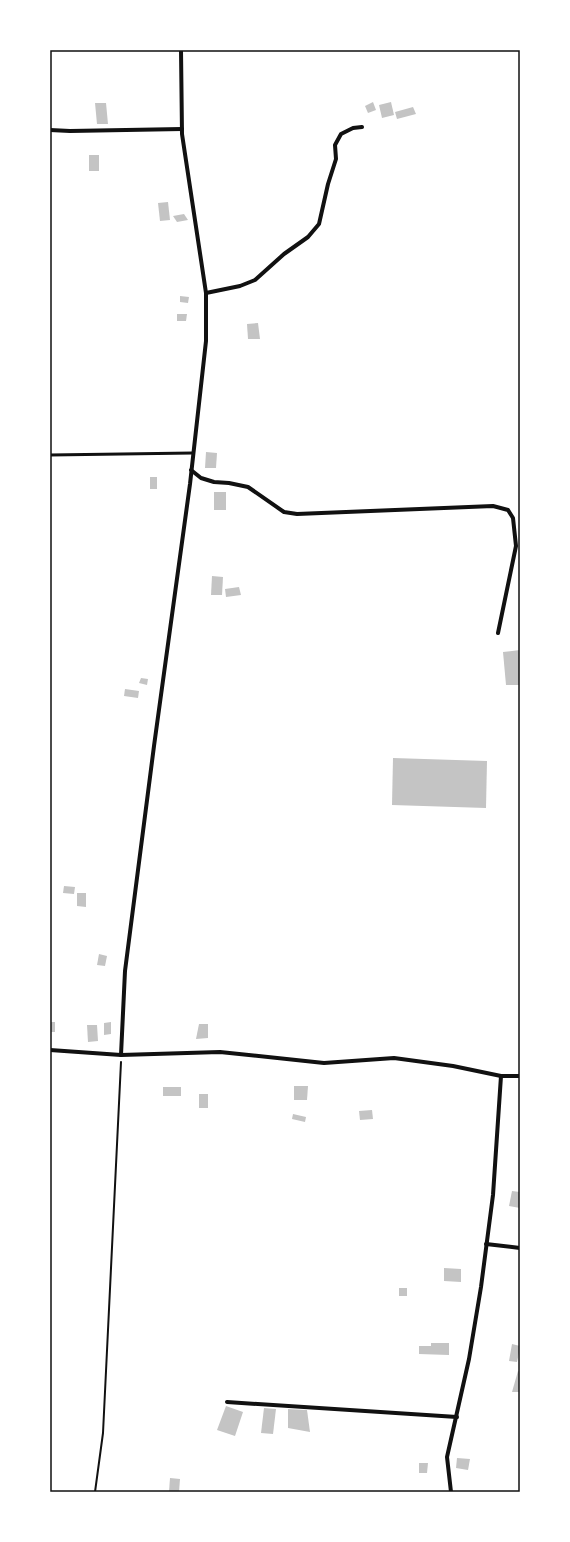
<svg xmlns="http://www.w3.org/2000/svg" width="570" height="1542" font-family="Inter,sans-serif">
<style>
.building{fill:#c4c4c4}
.lines{fill:none;stroke-linecap:round;stroke-linejoin:round}
.path{stroke:#111;stroke-width:2}
.service{stroke:#111;stroke-width:3}
.minor{stroke:#111;stroke-width:4}
.neatline{fill:none;stroke:#111;stroke-width:1.5}
</style>
<rect width="100%" height="100%" fill="#fff"/>
<!-- building -->
<g class="building">
<polygon points="373,102 376,110 368,113 365,106"/>
<polygon points="391,102 394,115 382,118 379,105"/>
<polygon points="95,103 106,103 108,124 97,124"/>
<polygon points="413,107 416,114 397,119 395,112"/>
<rect x="89" y="155" width="10" height="16"/>
<polygon points="168,202 170,220 160,221 158,203"/>
<polygon points="184,214 188,220 177,222 173,216"/>
<polygon points="180,296 189,297 188,303 180,302"/>
<polygon points="177,314 187,314 186,321 177,321"/>
<polygon points="258,323 260,339 248,339 247,324"/>
<polygon points="206,452 217,453 216,468 205,468"/>
<rect x="150" y="477" width="7" height="12"/>
<rect x="214" y="492" width="12" height="18"/>
<polygon points="212,576 223,577 222,595 211,595"/>
<polygon points="239,587 241,595 226,597 225,589"/>
<polygon points="520,650 520,685 506,685 503,652"/>
<polygon points="141,678 148,679 147,685 139,683"/>
<polygon points="125,689 139,691 138,698 124,696"/>
<polygon points="393,758 487,761 486,808 392,805"/>
<polygon points="64,886 75,887 74,894 63,893"/>
<polygon points="77,893 86,893 86,907 77,906"/>
<polygon points="99,954 107,956 105,966 97,965"/>
<rect x="50" y="1022" width="5" height="10"/>
<polygon points="111,1022 111,1034 104,1035 104,1023"/>
<polygon points="199,1024 208,1024 208,1038 196,1039"/>
<polygon points="87,1025 97,1025 98,1041 88,1042"/>
<polygon points="294,1086 308,1086 307,1100 294,1100"/>
<rect x="163" y="1087" width="18" height="9"/>
<rect x="199" y="1094" width="9" height="14"/>
<polygon points="372,1110 373,1119 360,1120 359,1111"/>
<polygon points="293,1114 306,1117 305,1122 292,1119"/>
<polygon points="512,1191 520,1192 520,1208 509,1206"/>
<polygon points="444,1268 461,1269 461,1282 444,1281"/>
<rect x="399" y="1288" width="8" height="8"/>
<polygon points="431,1343 449,1343 449,1355 419,1354 419,1346 431,1346"/>
<polygon points="512,1344 520,1346 520,1353 519,1353 517,1362 509,1361"/>
<polygon points="518,1371 520,1372 520,1392 512,1392"/>
<polygon points="226,1406 243,1412 235,1436 217,1430"/>
<polygon points="264,1408 276,1409 273,1434 261,1433"/>
<polygon points="288,1409 307,1410 310,1432 288,1428"/>
<polygon points="457,1458 470,1459 468,1470 456,1468"/>
<polygon points="419,1463 428,1463 427,1473 419,1473"/>
<polygon points="170,1478 180,1479 179,1492 169,1492"/>
</g>
<g class="lines">
<!-- path -->
<polyline class="path" points="95,1492 103,1433 121,1062"/>
<!-- service -->
<polyline class="service" points="50,455 193,453"/>
<!-- minor -->
<g class="minor">
<polyline points="50,130 70,131 182,129"/>
<polyline points="206,293 240,286 255,280 284,254 308,237 319,224 328,184 336,159 335,145 341,134 353,128 362,127"/>
<polyline points="191,470 201,478 214,482 229,483 248,487 284,512 297,514 493,506 508,510 513,518 516,546 498,633"/>
<polyline points="50,1050 121,1055 220,1052 324,1063 394,1058 453,1066 501,1076 520,1076"/>
<polyline points="121,1055 125,971 154,746 190,484 206,341 206,293 182,134 181,50"/>
<polyline points="486,1244 520,1248"/>
<polyline points="227,1402 457,1417"/>
<polyline points="451,1492 447,1457 469,1359 481,1287 493,1195 501,1076"/>
</g>
</g>
<!-- border -->
<rect width="570" height="1542" fill="none" stroke="#ffffff" stroke-width="102"/>
<rect x="51" y="51" width="468" height="1440" class="neatline"/>
</svg>
